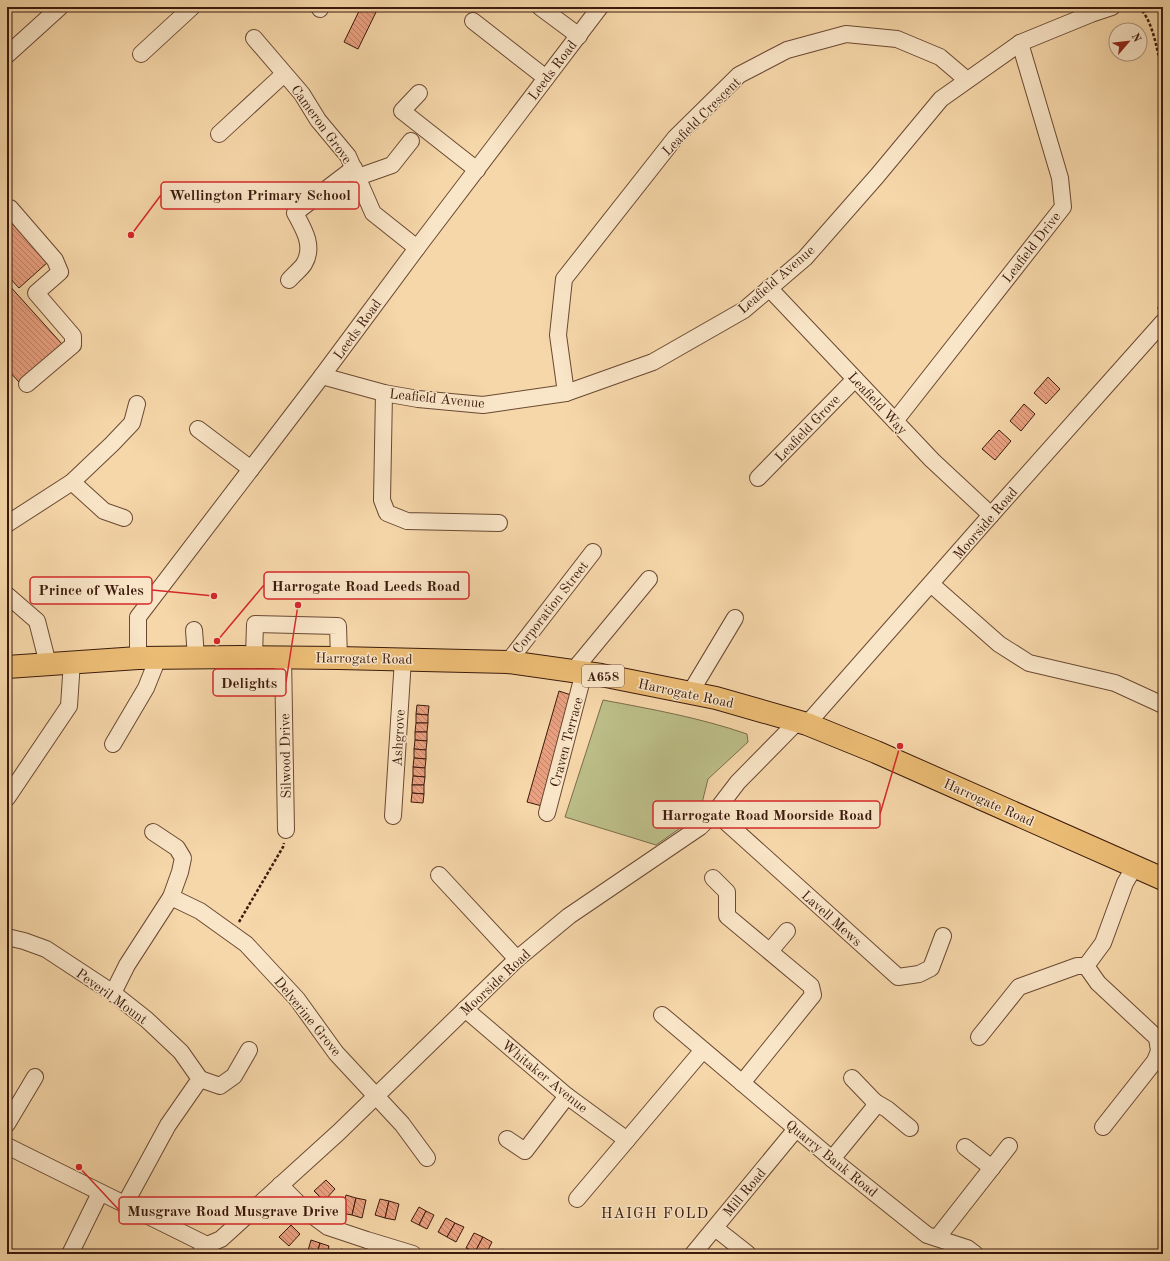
<svg xmlns="http://www.w3.org/2000/svg" width="1170" height="1261" font-family="'Old Standard TT',serif">
<style>
.green{fill:#bcbe88;stroke:#7c6c4a}
.building{fill:url(#building-back-hatch);stroke:#3b1a0c}
.lines{fill:none;stroke-linecap:round;stroke-linejoin:round}
.minor-casing{stroke:#6a4933;stroke-width:18}
.highway-casing{stroke:#3b1a0c;stroke-width:24}
.path{stroke:#3b1a0c;stroke-width:2.5;stroke-dasharray:3 2;stroke-linecap:butt}
.minor{stroke:#f9e5c7;stroke-width:16}
.highway{stroke:#ebbc74;stroke-width:22}
.labels{text-anchor:middle;stroke-width:3;stroke-linejoin:round;paint-order:stroke}
.shield{fill:#f9e5c7;stroke:#745744;stroke-width:1}
.shield-label{font-size:13px;font-weight:bold;fill:#3b1a0c}
.street-label{font-size:14px;fill:#3b1a0c;stroke:#f9e5c7}
.neighbourhood-label{font-size:15px;letter-spacing:1px;fill:#3b1a0c;stroke:#f9e5c7}
.leader{fill:none;stroke:#d62828;stroke-width:1.5}
.callout-dot{fill:#d62828;stroke:#f9e5c7;stroke-width:1.5}
.callout{fill:#f9e5c7;stroke:#d62828;stroke-width:1.5}
.callout-label{font-size:15px;text-anchor:middle;font-weight:bold;fill:#3b1a0c}
</style>
<defs>
<pattern id="building-back-hatch" width="6" height="6" patternUnits="userSpaceOnUse"><rect width="6" height="6" fill="#eaa181"/><path d="M-1 5l2 2M0 0l6 6M5-1l2 2" fill="none" stroke="#bf8268"/></pattern>
</defs>
<rect width="100%" height="100%" fill="#f6d7a9"/>
<filter id="stains"><feTurbulence type="fractalNoise" baseFrequency=".005" numOctaves="4"/><feColorMatrix values="0 0 0 0 .2 0 0 0 0 .09 0 0 0 0 .02 0 0 0 .5 -.17"/></filter>
<radialGradient id="worn" r=".72"><stop offset=".6" stop-color="#630" stop-opacity="0"/><stop offset="1" stop-color="#630" stop-opacity=".3"/></radialGradient>
<!-- green -->
<path class="green" d="M 603,700 C 651,709 701,718 747,734 L 748,742 L 708,779 L 699,815 L 656,845 L 565,817 Z"/>
<!-- building -->
<g class="building">
<polygon points="361,7 375,7 378,8 358,49 344,42"/>
<polygon points="7,216 48,262 19,288 7,275"/>
<polygon points="7,283 62,344 19,382 7,369"/>
<polygon points="1048,377 1060,389 1046,404 1034,393"/>
<polygon points="1024,404 1035,414 1021,431 1010,421"/>
<polygon points="999,430 1011,441 995,460 982,449"/>
<polygon points="559,691 574,696 542,806 527,802"/>
<polygon points="417,705 429,706 428,715 416,714"/>
<polygon points="416,714 428,715 428,723 416,723"/>
<polygon points="416,723 428,723 427,732 415,732"/>
<polygon points="415,732 427,732 427,741 415,740"/>
<polygon points="415,740 427,741 426,750 414,749"/>
<polygon points="414,749 426,750 426,759 414,758"/>
<polygon points="414,758 426,759 425,768 413,767"/>
<polygon points="413,767 425,768 425,777 413,776"/>
<polygon points="413,776 425,777 424,785 412,785"/>
<polygon points="412,785 424,785 424,794 412,793"/>
<polygon points="412,793 424,794 423,803 411,802"/>
<polygon points="326,1180 335,1189 324,1201 314,1191"/>
<polygon points="346,1195 356,1198 352,1215 341,1213"/>
<polygon points="356,1198 366,1200 362,1218 352,1215"/>
<polygon points="380,1199 389,1201 385,1218 375,1215"/>
<polygon points="389,1201 399,1204 395,1220 385,1218"/>
<polygon points="419,1207 426,1211 419,1225 411,1221"/>
<polygon points="426,1211 434,1215 427,1229 419,1225"/>
<polygon points="446,1218 455,1223 447,1237 438,1232"/>
<polygon points="455,1223 464,1227 456,1242 447,1237"/>
<polygon points="291,1225 300,1234 289,1246 279,1237"/>
<polygon points="474,1233 483,1237 475,1252 466,1248"/>
<polygon points="483,1237 492,1242 486,1254 478,1254 475,1252"/>
<polygon points="311,1240 320,1243 317,1254 307,1254"/>
<polygon points="320,1243 329,1246 327,1254 317,1254"/>
<polygon points="341,1249 351,1252 351,1254 340,1254"/>
<polygon points="502,1249 511,1254 499,1254"/>
</g>
<g class="lines">
<defs>
<g id="minor">
<polyline points="319,7 320,9"/>
<polyline points="540,7 579,36"/>
<polyline points="473,21 546,78"/>
<polyline points="254,38 302,94 318,120 348,156 373,213 417,248"/>
<polyline points="141,54 192,7"/>
<polyline points="7,55 60,7"/>
<polyline points="419,93 402,111 477,170"/>
<polyline points="219,134 284,74"/>
<polyline points="358,177 392,165 411,141"/>
<polyline points="7,207 10,208 55,260 60,272 36,293 73,336 73,345 27,384"/>
<path d="M 289,280 C 293,275 301,269 304,264 C 315,246 303,228 295,213 L 354,168"/>
<polyline points="769,288 932,460 991,515"/>
<polyline points="322,376 384,393 418,399 483,405 566,393 653,362 744,310 805,258 877,176 941,99 1020,43 1091,14 1112,7"/>
<polyline points="384,393 382,500 387,513 407,521 499,523"/>
<polyline points="566,393 558,335 564,279 675,138 739,75 787,50 846,34 897,39 940,57 967,80"/>
<polyline points="895,421 1063,207 1060,178 1020,43"/>
<polyline points="198,429 251,469"/>
<polyline points="758,478 855,379"/>
<polyline points="72,482 104,511 124,518"/>
<polyline points="7,524 72,482 112,444 132,423 137,404"/>
<polyline points="931,584 999,644 1029,663 1115,683 1163,705"/>
<polyline points="7,595 37,621 48,664"/>
<polyline points="194,630 196,657"/>
<polyline points="254,657 255,624 338,626 339,658"/>
<polyline points="283,657 286,830"/>
<polyline points="138,658 138,617 322,376 417,248 600,7"/>
<polyline points="508,662 593,552"/>
<polyline points="573,671 649,579"/>
<polyline points="690,693 735,618"/>
<polyline points="807,724 991,515 1163,322"/>
<polyline points="113,744 146,688 158,658"/>
<polyline points="7,798 69,706 72,661"/>
<polyline points="715,812 898,977 919,974 931,968 943,936"/>
<polyline points="547,813 584,672"/>
<polyline points="393,816 403,659"/>
<polyline points="153,832 177,848 183,858 180,872 171,897"/>
<polyline points="439,875 517,959"/>
<polyline points="713,878 727,892 727,916 811,986 813,995 742,1083"/>
<polyline points="7,937 24,941 46,949 113,993 146,1019 181,1052 200,1079 168,1125 125,1204"/>
<polyline points="770,951 787,931"/>
<polyline points="1086,966 1103,943 1125,883 1135,866"/>
<polyline points="113,993 127,965 171,897 200,911 246,944 297,999 336,1053 402,1124 427,1158"/>
<polyline points="465,1009 567,1096 627,1140"/>
<polyline points="662,1015 832,1159 927,1235 967,1248 975,1254"/>
<polyline points="979,1037 1019,987 1077,966 1086,966 1098,983 1157,1038 1159,1051 1155,1061 1103,1127"/>
<polyline points="200,1079 220,1086 234,1076 249,1050"/>
<polyline points="875,1102 887,1109 910,1128"/>
<polyline points="7,1124 35,1077"/>
<polyline points="507,1139 525,1151 567,1096"/>
<polyline points="7,1146 207,1245"/>
<polyline points="965,1147 992,1168"/>
<polyline points="832,1159 873,1109 875,1102 852,1078"/>
<polyline points="280,1185 305,1210 328,1227 367,1240 413,1254"/>
<polyline points="577,1199 703,1050"/>
<polyline points="715,1228 748,1254"/>
<polyline points="937,1238 1009,1146"/>
<polyline points="70,1254 100,1193"/>
<polyline points="200,1254 207,1245 221,1239 339,1132 517,959 569,916 700,827 715,812 738,782 798,721"/>
<polyline points="693,1254 796,1129"/>
</g>
<polyline id="highway" points="7,667 138,658 242,657 339,658 508,662 601,675 716,698 807,724 876,752 1163,879"/>
</defs>
<!-- minor casing -->
<use href="#minor" class="minor-casing"/>
<!-- highway casing -->
<use href="#highway" class="highway-casing"/>
<!-- path -->
<g class="path">
<path d="M 1139,7 C 1155,24 1156,51 1163,72"/>
<polyline points="1126,9 1134,7"/>
<polyline points="1158,309 1163,303"/>
<polyline points="239,922 283,847 284,843"/>
</g>
<!-- minor -->
<use href="#minor" class="minor"/>
<!-- highway -->
<use href="#highway" class="highway"/>
</g>
<g class="labels">
<!-- shield labels -->
<rect class="shield" x="582" y="665" width="42" height="22" rx="3"/>
<g class="shield-label">
<text x="603" y="681">A658</text>
</g>
<!-- street labels -->
<g class="street-label">
<text transform="translate(552 70) rotate(-53)" y="5">Leeds Road</text>
<text transform="translate(701 116) rotate(-45)" y="5">Leafield Crescent</text>
<text transform="translate(322 124) rotate(54)" y="5">Cameron Grove</text>
<text transform="translate(1031 247) rotate(-52)" y="5">Leafield Drive</text>
<text transform="translate(776 279) rotate(-41)" y="5">Leafield Avenue</text>
<text transform="translate(357 329) rotate(-54)" y="5">Leeds Road</text>
<text transform="translate(437 398) rotate(6)" y="5">Leafield Avenue</text>
<text transform="translate(878 403) rotate(47)" y="5">Leafield Way</text>
<text transform="translate(807 428) rotate(-46)" y="5">Leafield Grove</text>
<text transform="translate(985 523) rotate(-49)" y="5">Moorside Road</text>
<text transform="translate(550 607) rotate(-52)" y="5">Corporation Street</text>
<text transform="translate(364 658) rotate(1)" y="5">Harrogate Road</text>
<text transform="translate(686 693) rotate(12)" y="5">Harrogate Road</text>
<text transform="translate(398 738) rotate(-87)" y="5">Ashgrove</text>
<text transform="translate(566 742) rotate(-75)" y="5">Craven Terrace</text>
<text transform="translate(285 756) rotate(-91)" y="5">Silwood Drive</text>
<text transform="translate(989 802) rotate(24)" y="5">Harrogate Road</text>
<text transform="translate(832 918) rotate(42)" y="5">Lavell Mews</text>
<text transform="translate(495 982) rotate(-43)" y="5">Moorside Road</text>
<text transform="translate(112 996) rotate(36)" y="5">Peveril Mount</text>
<text transform="translate(308 1016) rotate(51)" y="5">Delverine Grove</text>
<text transform="translate(545 1076) rotate(39)" y="5">Whitaker Avenue</text>
<text transform="translate(832 1158) rotate(39)" y="5">Quarry Bank Road</text>
<text transform="translate(744 1192) rotate(-50)" y="5">Mill Road</text>
</g>
<!-- neighbourhood labels -->
<g class="neighbourhood-label">
<text x="655" y="1218">HAIGH FOLD</text>
</g>
</g>
<!-- callouts -->
<path class="leader" d="M131 235L161 195M217 641L264 585M214 596L152 590M298 605L286 682M900 746L880 814M79 1167L119 1210"/>
<g class="callout-dot">
<circle cx="131" cy="235" r="4"/>
<circle cx="217" cy="641" r="4"/>
<circle cx="214" cy="596" r="4"/>
<circle cx="298" cy="605" r="4"/>
<circle cx="900" cy="746" r="4"/>
<circle cx="79" cy="1167" r="4"/>
</g>
<g class="callout">
<rect x="161" y="182" width="198" height="27" rx="4"/>
<rect x="264" y="572" width="205" height="27" rx="4"/>
<rect x="30" y="577" width="122" height="27" rx="4"/>
<rect x="213" y="669" width="73" height="27" rx="4"/>
<rect x="653" y="801" width="227" height="27" rx="4"/>
<rect x="119" y="1197" width="227" height="27" rx="4"/>
</g>
<g class="callout-label">
<text x="260" y="200">Wellington Primary School</text>
<text x="366" y="591">Harrogate Road Leeds Road</text>
<text x="91" y="595">Prince of Wales</text>
<text x="249" y="688">Delights</text>
<text x="767" y="820">Harrogate Road Moorside Road</text>
<text x="233" y="1216">Musgrave Road Musgrave Drive</text>
</g>
<!-- margin -->
<rect width="1170" height="1261" fill="none" stroke="#f6d7a9" stroke-width="24"/>
<rect x="8" y="8" width="1154" height="1245" fill="none" stroke="#3b1a0c" stroke-width="2"/>
<rect x="12" y="12" width="1146" height="1237" fill="none" stroke="#3b1a0c"/>
<!-- north arrow -->
<g transform="translate(1128 42) rotate(62)"><circle r="19" fill="#f9e5c7" stroke="#ad947c"/>
<path d="M0-3L7 15L0 10L-7 15Z" fill="#8f2418"/>
<text y="-6" font-size="11" font-weight="bold" text-anchor="middle" fill="#3b1a0c">N</text>
</g>
<rect width="100%" height="100%" filter="url(#stains)"/>
<rect width="100%" height="100%" fill="url(#worn)"/>
</svg>
